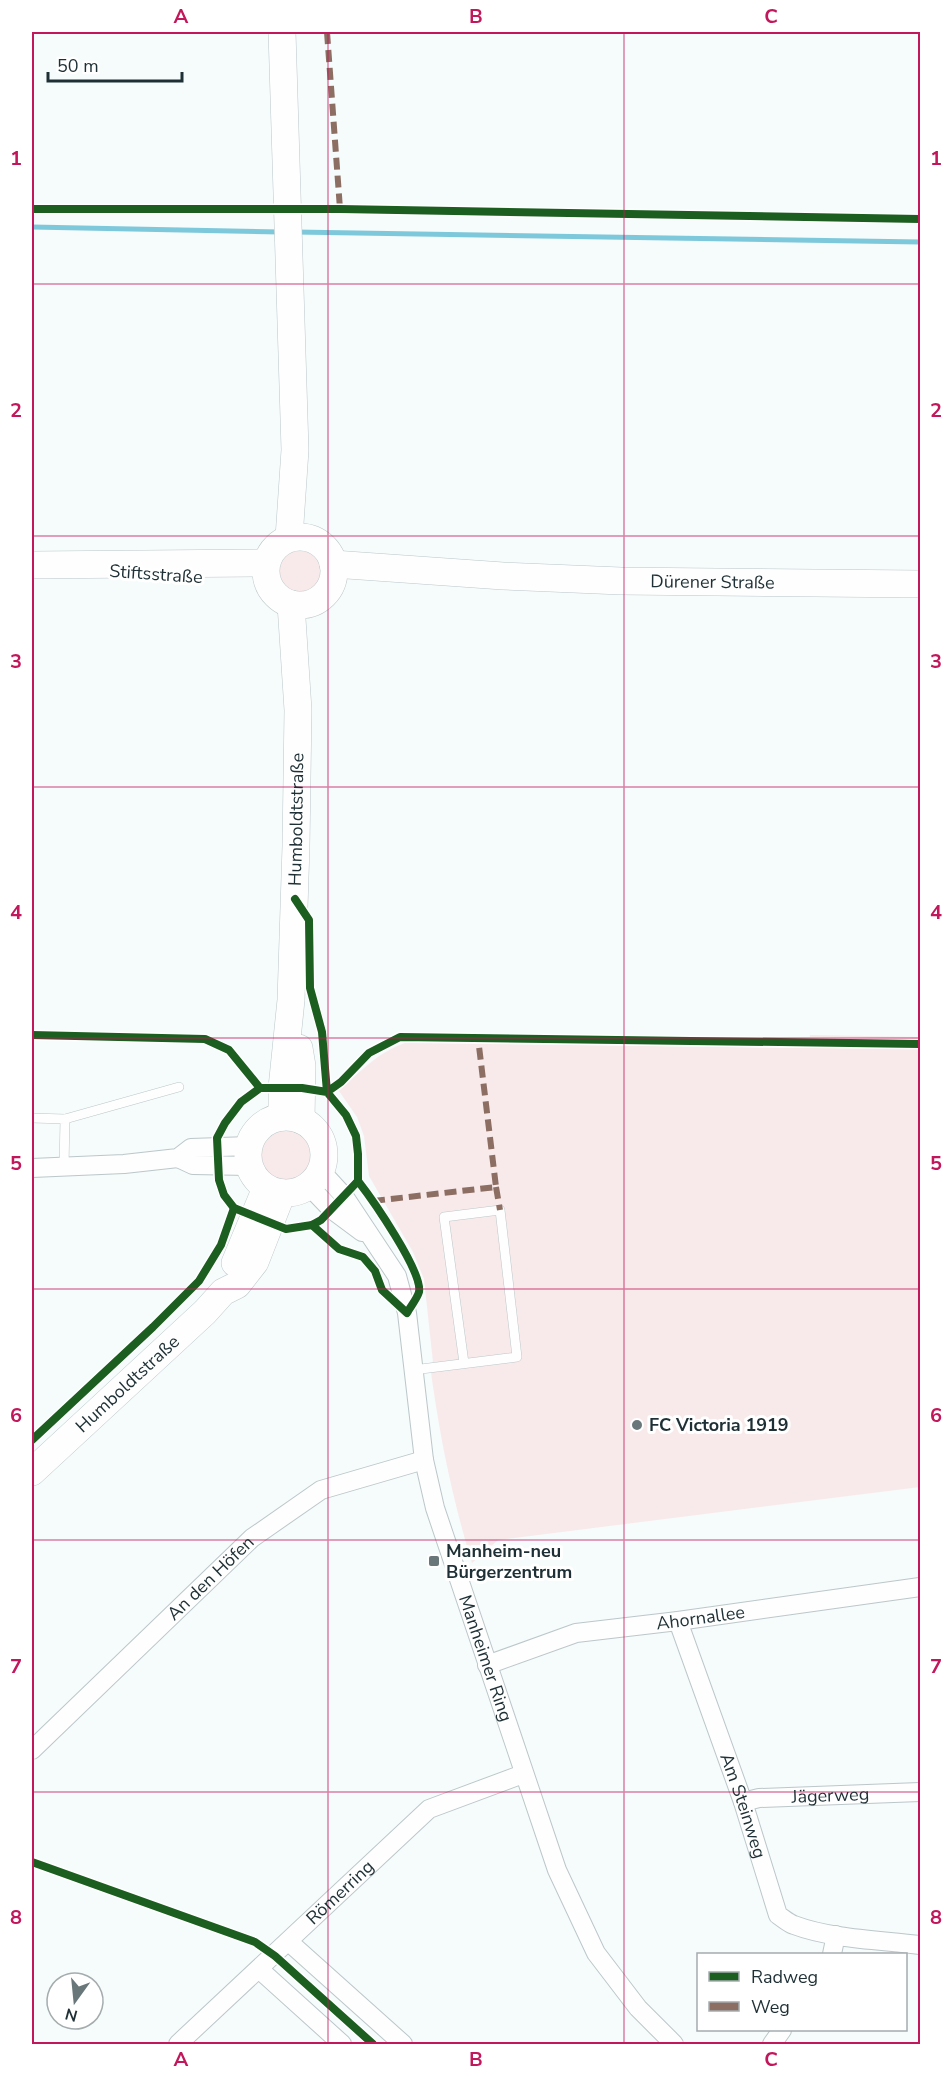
<svg xmlns="http://www.w3.org/2000/svg" width="952" height="2076" font-family="'Nunito Sans',sans-serif">
<style>
.green{fill:#f8eaea}
.lines{fill:none;stroke-linecap:round;stroke-linejoin:round}
.stream{stroke:#7ec8db;stroke-width:5}
.lane-casing{stroke:#bcc7c9;stroke-width:10}
.street-casing{stroke:#bcc7c9;stroke-width:20}
.secondary-casing{stroke:#bcc7c9;stroke-width:28}
.lane{stroke:#fefefe;stroke-width:9}
.street{stroke:#fefefe;stroke-width:18}
.secondary{stroke:#fefefe;stroke-width:27}
.quiet{stroke:#8d6e63;stroke-width:6;stroke-dasharray:12 6;stroke-linecap:butt}
.cycleway-casing{stroke:#fff;stroke-width:11}
.cycleway{stroke:#1b5e20;stroke-width:8}
.grid{fill:none;stroke:#c2185b;stroke-width:1.5;stroke-opacity:0.55}
.poi-dot{fill:#6a777a;stroke:#fff;stroke-width:2}
.labels{text-anchor:middle;stroke-width:6;stroke-linejoin:round;paint-order:stroke}
.street-label{font-size:18px;fill:#1e3035;stroke:#fff}
.poi-label{font-size:18px;font-weight:bold;fill:#1e3035;stroke:#fff;text-anchor:start}
.neatline{fill:none;stroke:#c2185b;stroke-width:2}
.grid-label{font-size:20px;text-anchor:middle;font-weight:bold;fill:#c2185b}
</style>
<rect width="100%" height="100%" fill="#f6fbfb"/>
<!-- green -->
<g class="green">
<circle cx="300" cy="571" r="22"/>
<path d="M 810,1035 L 920,1037 L 920,1487 L 498,1540 L 472,1563 C 452,1498 439,1433 430,1365 L 433,1362 L 424,1279 L 413,1252 L 369,1176 L 364,1136 L 357,1117 L 339,1091 C 361,1071 377,1053 405,1043 L 808,1048 Z"/>
<circle cx="287" cy="1156" r="26"/>
</g>
<g class="lines">
<!-- stream -->
<g class="stream">
<polyline points="32,227 280,232"/>
<polyline points="295,232 920,242"/>
</g>
<defs>
<g id="lane">
<polyline points="32,1118 65,1119 64,1167"/>
<polyline points="65,1119 179,1087"/>
<polyline points="413,1370 517,1357 500,1210 444,1217 464,1363"/>
</g>
<g id="street">
<polyline points="178,1158 193,1165 249,1166"/>
<polyline points="32,1168 124,1164 178,1158 191,1148 249,1146"/>
<path id="s1" d="M 321,1171 L 344,1196 L 397,1276 L 407,1313 L 424,1460 L 435,1508 L 557,1870 L 596,1953 L 638,2008 L 674,2044"/>
<polyline points="309,1186 331,1209 362,1232"/>
<path id="s2" d="M 678,1621 L 743,1802 L 778,1915 C 783,1918 788,1923 794,1925 C 831,1939 881,1940 920,1945"/>
<path id="s3" d="M 487,1665 L 576,1633 L 678,1621 L 920,1587"/>
<path id="s4" d="M 32,1750 L 252,1538 L 321,1490 L 424,1460"/>
<path id="s5" d="M 743,1802 L 759,1798 L 920,1792"/>
<polyline points="289,1942 403,2044"/>
<polyline points="832,1954 836,1935"/>
<polyline points="260,1970 342,2044"/>
<path id="s6" d="M 178,2044 L 429,1809 L 523,1774"/>
<polyline points="772,2044 782,2030"/>
</g>
<g id="secondary">
<polyline points="282,32 295,450 289,538"/>
<circle cx="300" cy="571" r="34"/>
<path id="s7" d="M 333,564 L 503,576 L 621,581 L 920,584"/>
<polyline points="32,565 266,563"/>
<polyline points="299,1048 302,1066 301,1120"/>
<circle cx="286" cy="1155" r="38"/>
<path id="s8" d="M 282,1117 L 282,1088 L 291,1000 L 296,846 L 298,710 L 291,604"/>
<polyline points="235,1263 266,1188"/>
<path id="s9" d="M 32,1472 L 205,1312 L 223,1292 L 237,1285 L 255,1262 L 282,1193"/>
</g>
</defs>
<!-- lane casing -->
<use href="#lane" class="lane-casing"/>
<!-- street casing -->
<use href="#street" class="street-casing"/>
<!-- secondary casing -->
<use href="#secondary" class="secondary-casing"/>
<!-- lane -->
<use href="#lane" class="lane"/>
<!-- street -->
<use href="#street" class="street"/>
<!-- secondary -->
<use href="#secondary" class="secondary"/>
<!-- quiet -->
<g class="quiet">
<polyline points="327,32 340,209"/>
<polyline points="496,1187 500,1210"/>
<polyline points="373,1201 496,1187 478,1038"/>
</g>
<defs>
<g id="cycleway">
<polyline points="32,209 340,209 920,219"/>
<polyline points="295,899 309,920 310,988 322,1032 327,1092 346,1115 356,1136 358,1154 358,1181 321,1220 312,1225 286,1229 234,1208 224,1195 219,1180 217,1138 225,1123 241,1102 260,1088 302,1088 327,1092 341,1082 369,1053 400,1037 920,1044"/>
<polyline points="32,1035 205,1039 229,1050 260,1088"/>
<path d="M 312,1225 L 339,1249 L 363,1257 L 375,1271 L 382,1290 L 407,1313 C 410,1307 417,1299 419,1292 C 423,1272 372,1199 358,1181"/>
<polyline points="32,1440 153,1327 199,1281 221,1245 234,1208"/>
<polyline points="32,1862 255,1942 275,1956 373,2044"/>
</g>
</defs>
<!-- cycleway casing -->
<use href="#cycleway" class="cycleway-casing"/>
<!-- cycleway -->
<use href="#cycleway" class="cycleway"/>
</g>
<!-- grid -->
<path class="grid" d="M 328,32 L 328,2044M 624,32 L 624,2044M 32,284 L 920,284M 32,536 L 920,536M 32,787 L 920,787M 32,1038 L 920,1038M 32,1289 L 920,1289M 32,1540 L 920,1540M 32,1792 L 920,1792"/>
<!-- markers -->
<g class="poi-dot">
<circle cx="637" cy="1425" r="6"/>
<rect x="428" y="1555" width="12" height="12" rx="3"/>
</g>
<g class="labels">
<!-- street labels -->
<g class="street-label">
<text transform="translate(156 574) rotate(4)" y="6">Stiftsstraße</text>
<text dy="6" stroke="none"><textPath href="#s7" startOffset="380">Dürener Straße</textPath></text>
<text dy="6" stroke="none"><textPath href="#s8" startOffset="298">Humboldtstraße</textPath></text>
<text dy="6" stroke="none"><textPath href="#s9" startOffset="130">Humboldtstraße</textPath></text>
<text dy="6" stroke="none"><textPath href="#s4" startOffset="248">An den Höfen</textPath></text>
<text dy="6" stroke="none"><textPath href="#s3" startOffset="220">Ahornallee</textPath></text>
<text dy="6" stroke="none"><textPath href="#s1" startOffset="524">Manheimer Ring</textPath></text>
<text dy="6" stroke="none"><textPath href="#s5" startOffset="88">Jägerweg</textPath></text>
<text dy="6" stroke="none"><textPath href="#s2" startOffset="196">Am Steinweg</textPath></text>
<text dy="6" stroke="none"><textPath href="#s6" startOffset="222">Römerring</textPath></text>
</g>
<!-- poi labels -->
<g class="poi-label">
<text x="649" y="1431">FC Victoria 1919</text>
<text x="446" y="1557">Manheim-neu<tspan x="446" dy="21">Bürgerzentrum</tspan></text>
</g>
</g>
<!-- border -->
<rect width="952" height="2076" fill="none" stroke="#ffffff" stroke-width="66"/>
<!-- legend -->
<rect x="697" y="1953" width="210" height="78" fill="#ffffff" stroke="#a5acae" stroke-width="1.5"/>
<rect x="709" y="1972" width="30" height="9" fill="#1b5e20" stroke="#a5acae" stroke-width="1.5"/>
<text x="751" y="1983" font-size="18" fill="#1e3035">Radweg</text>
<rect x="709" y="2002" width="30" height="9" fill="#8d6e63" stroke="#a5acae" stroke-width="1.5"/>
<text x="751" y="2013" font-size="18" fill="#1e3035">Weg</text>
<!-- north arrow -->
<g transform="translate(75 2001) rotate(195)"><circle r="28" fill="#ffffff" stroke="#a5acae" stroke-width="1.5"/>
<path d="M0-4.5L10 22L0 15L-10 22Z" fill="#6a777a"/>
<text y="-9" font-size="16" font-weight="bold" text-anchor="middle" fill="#1e3035">N</text>
</g>
<!-- scale -->
<path d="M48 72v9h134v-9" fill="none" stroke="#1e3035" stroke-width="3"/>
<text x="57" y="72" font-size="18" fill="#1e3035" stroke="#ffffff" stroke-width="4.5" paint-order="stroke">50 m</text>
<rect x="33" y="33" width="886" height="2010" class="neatline"/>
<g class="grid-label">
<text x="181" y="23">A</text>
<text x="476" y="23">B</text>
<text x="771" y="23">C</text>
<text x="16" y="165">1</text>
<text x="936" y="165">1</text>
<text x="16" y="417">2</text>
<text x="936" y="417">2</text>
<text x="16" y="668">3</text>
<text x="936" y="668">3</text>
<text x="16" y="919">4</text>
<text x="936" y="919">4</text>
<text x="16" y="1170">5</text>
<text x="936" y="1170">5</text>
<text x="16" y="1422">6</text>
<text x="936" y="1422">6</text>
<text x="16" y="1673">7</text>
<text x="936" y="1673">7</text>
<text x="16" y="1924">8</text>
<text x="936" y="1924">8</text>
<text x="181" y="2066">A</text>
<text x="476" y="2066">B</text>
<text x="771" y="2066">C</text>
</g>
</svg>
